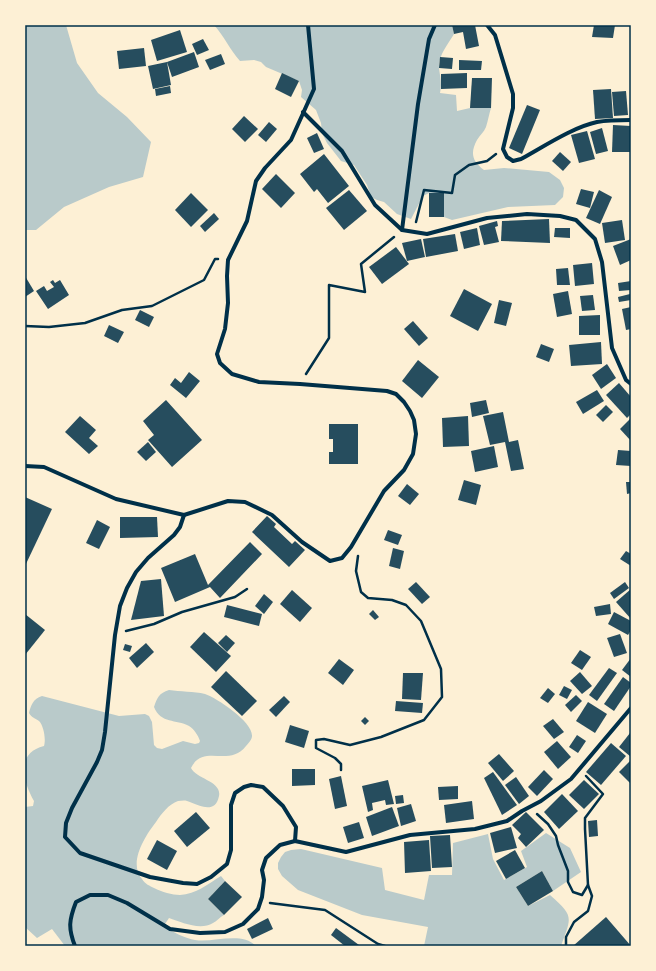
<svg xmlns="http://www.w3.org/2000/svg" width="656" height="971" font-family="Spectral,serif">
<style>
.green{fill:#b9caca}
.building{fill:#264d5e}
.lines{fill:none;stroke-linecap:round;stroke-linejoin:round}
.path{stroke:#003049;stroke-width:2.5}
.minor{stroke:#003049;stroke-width:4}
.neatline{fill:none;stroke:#003049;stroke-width:1.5}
</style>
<rect width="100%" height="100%" fill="#fdf0d5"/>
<!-- green -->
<g class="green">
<polygon points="25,25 66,25 77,63 98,93 127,117 151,142 143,177 109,187 64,207 36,230 25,230"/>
<path d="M 214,25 L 452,25 L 454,34 C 448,44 438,56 439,68 C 440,76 442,84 440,93 L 456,95 L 457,111 L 470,108 L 491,108 C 489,114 488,121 486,127 C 484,132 480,135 477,140 C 470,153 472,161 484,170 L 504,168 L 549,172 L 560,180 L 564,188 L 563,197 L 555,205 L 508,207 L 452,220 L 444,217 L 444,193 L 429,193 L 423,196 L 411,219 L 397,214 L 384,202 L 377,200 L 371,197 L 367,185 L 354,165 L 341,161 L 327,143 L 322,133 L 321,123 L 316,110 L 301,97 L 302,90 L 299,81 L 266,67 L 261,62 L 254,60 L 240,61 C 230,50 224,36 214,25 Z"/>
<path d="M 169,690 C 180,692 194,691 205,694 C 217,698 253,722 252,736 C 252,739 249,743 246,746 C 229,768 203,743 191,768 C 196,779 222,781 219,796 C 215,816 197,804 187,801 C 184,800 181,801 178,801 C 169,804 161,814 156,822 C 145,836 128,863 142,879 C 145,884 150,886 154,888 C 162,892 172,895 180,895 C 196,894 208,884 221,876 L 225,881 L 208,899 L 224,915 C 220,917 217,921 213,923 C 200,931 181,922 169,918 L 163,927 C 172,931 186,939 195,940 C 214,943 241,931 256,946 L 65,946 L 52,929 L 37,938 L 25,927 L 25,807 L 33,806 L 34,801 C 23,782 15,753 44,746 C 46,740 44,726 39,721 C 35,718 32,718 29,713 C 31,705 33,699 42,696 L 119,716 L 145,714 L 149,716 L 152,722 L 154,745 L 157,748 L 162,749 L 183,741 L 195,744 L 199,743 L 200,741 C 198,735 194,729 189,726 C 176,719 161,724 154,707 C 157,698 159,693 169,690 Z"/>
<path d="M 546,833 L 570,848 L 581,872 L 553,891 L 542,871 L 516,887 L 528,906 L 550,895 C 575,917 571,917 561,946 L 424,946 L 428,927 L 362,915 L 298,890 L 282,876 L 278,869 L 278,863 L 281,857 L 285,852 L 291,850 L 301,849 L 382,868 L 385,890 L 424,900 L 429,875 L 452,875 L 453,843 L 488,834 L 493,859 L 504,880 L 527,867 L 521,851 Z"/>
</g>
<!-- building -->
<g class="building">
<polygon points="452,25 475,25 479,46 466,49 463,32 454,34"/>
<polygon points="594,25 615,25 613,38 592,37"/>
<polygon points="180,30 187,52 157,61 151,40"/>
<polygon points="203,39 209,50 197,55 192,44"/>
<polygon points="144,48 146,66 119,69 117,51"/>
<polygon points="194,52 199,67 172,77 167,62 171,85 153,89 148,66 167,62"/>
<polygon points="221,54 225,64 210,70 205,60"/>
<polygon points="440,57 453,58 452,69 439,68"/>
<polygon points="459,60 482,61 481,70 459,70"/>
<polygon points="282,73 299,81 291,97 275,89"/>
<polygon points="467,73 467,88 441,89 441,74"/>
<polygon points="472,78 492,78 491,108 470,108"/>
<polygon points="170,86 171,93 156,96 155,89"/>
<polygon points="611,89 613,118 595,119 593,90"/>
<polygon points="626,91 628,115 614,116 612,92"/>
<polygon points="527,105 540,110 522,154 509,148"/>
<polygon points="244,116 258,129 245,142 232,129"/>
<polygon points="269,122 277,129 266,142 258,135"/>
<polygon points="613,125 631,126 631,152 612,152"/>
<polygon points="602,128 608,151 596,154 590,132"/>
<polygon points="587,131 595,159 579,163 571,135"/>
<polygon points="317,133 324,149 314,153 307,138"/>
<polygon points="560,152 571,162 563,171 552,161"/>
<polygon points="324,154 349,186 328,203 317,189 314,192 300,174"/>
<polygon points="276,174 295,193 281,208 262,189"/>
<polygon points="581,189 594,192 590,208 576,204"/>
<polygon points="349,190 367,211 344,230 326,208"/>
<polygon points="599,190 612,197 600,224 586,218"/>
<polygon points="191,193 208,210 191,227 175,210"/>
<rect x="429" y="193" width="15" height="24"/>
<polygon points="214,213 219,219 205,232 200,226"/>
<polygon points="549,219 550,243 501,241 502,221"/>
<polygon points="622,220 625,240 605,243 602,223"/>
<polygon points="497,221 498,226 495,227 499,242 484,245 479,226"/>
<polygon points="477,228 480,245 464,249 460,232"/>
<polygon points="555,228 570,228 570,238 554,237"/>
<polygon points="455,234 458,251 426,257 423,239"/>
<polygon points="421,239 425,257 407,261 402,243"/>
<polygon points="631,239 631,260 620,265 613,246"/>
<polygon points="396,247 409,264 382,284 369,267"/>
<polygon points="592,263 594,284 575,286 573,265"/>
<polygon points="568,268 570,285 557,285 556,269"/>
<polygon points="25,276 34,291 25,297"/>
<polygon points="53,280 55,283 60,280 69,295 48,309 36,291 44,286 47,291 54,287 50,282"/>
<polygon points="631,281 631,290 619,291 618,283"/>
<polygon points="464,289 492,304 478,331 450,316"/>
<polygon points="568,291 572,314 557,317 553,294"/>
<polygon points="630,294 631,300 619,302 618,297"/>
<polygon points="593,295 595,310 582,311 580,296"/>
<polygon points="499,300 512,303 506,326 494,323"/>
<polygon points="631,307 631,329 626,330 622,309"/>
<polygon points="140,310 154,317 149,327 135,320"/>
<polygon points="600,315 600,335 579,335 579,316"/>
<polygon points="413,321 428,338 419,346 404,329"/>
<polygon points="109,325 124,332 118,343 104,336"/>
<polygon points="601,342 602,364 571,366 569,345"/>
<polygon points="541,344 554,349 549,362 536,357"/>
<polygon points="418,360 439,377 422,398 402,381"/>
<polygon points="607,364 616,378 601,389 592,375"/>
<polygon points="189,372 200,381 186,398 170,385 175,378 181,383"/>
<polygon points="619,383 631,397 631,414 627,418 606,395"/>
<polygon points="597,390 604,401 583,414 576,402"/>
<polygon points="166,400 202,440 172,467 148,440 154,435 143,421"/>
<polygon points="486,400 489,413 472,417 470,403"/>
<polygon points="606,405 613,412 603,422 596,415"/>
<polygon points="503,412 509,442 518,440 524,469 511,471 505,442 490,445 483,416"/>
<polygon points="80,416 96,430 89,438 98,446 89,454 65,432"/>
<polygon points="468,416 469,446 443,447 442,418"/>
<polygon points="631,418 631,441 620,429"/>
<polygon points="329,424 358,424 358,464 329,464 329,452 333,452 333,439 329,439"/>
<polygon points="148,442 156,452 146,461 137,452"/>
<polygon points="494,446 498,467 475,472 471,451"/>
<polygon points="618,450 631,451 631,466 616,465"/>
<polygon points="464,480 481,485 476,505 458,500"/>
<polygon points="626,482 631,482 631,493 627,494"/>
<polygon points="407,484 419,494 410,505 398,496"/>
<polygon points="25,497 52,509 25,566"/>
<polygon points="267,516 276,524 274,527 292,544 295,541 305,550 289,567 252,532"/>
<polygon points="120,517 157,517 158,537 120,538"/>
<polygon points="97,520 110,527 99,549 86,543"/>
<polygon points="388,530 402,535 398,545 384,540"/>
<polygon points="250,542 262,554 220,598 210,587 175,602 161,568 195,554 208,585"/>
<polygon points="393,548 404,551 400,569 389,566"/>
<polygon points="626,551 631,554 631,566 620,559"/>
<polygon points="161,579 164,616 131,620 141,581"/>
<polygon points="416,582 430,597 422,604 408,589"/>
<polygon points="625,582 629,588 614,599 610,593"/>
<polygon points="631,589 631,619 616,602"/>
<polygon points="292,590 312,608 300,622 280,604"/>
<polygon points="264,594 273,602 264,614 255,606"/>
<polygon points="610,604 611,614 596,616 594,607"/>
<polygon points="227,605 262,614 259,626 224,617"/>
<polygon points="373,610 379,617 375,620 369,614"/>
<polygon points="614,612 631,621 631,630 628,635 608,624"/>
<polygon points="25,614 45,630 25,655"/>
<polygon points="204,632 231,656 216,672 190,647"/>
<polygon points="620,634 627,653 614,657 607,638"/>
<polygon points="226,635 235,643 227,652 218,643"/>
<polygon points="146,643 154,652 137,668 129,658"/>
<polygon points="125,644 132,646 130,652 123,650"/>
<polygon points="580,650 591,657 582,670 571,663"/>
<polygon points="631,658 631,677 622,670"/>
<polygon points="339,659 354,670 343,685 328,673"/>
<polygon points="609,668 617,673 597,701 589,695"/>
<polygon points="226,671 257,701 242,716 211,687"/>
<polygon points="580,672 592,686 582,694 570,681"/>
<polygon points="403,673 423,673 421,700 402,699"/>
<polygon points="623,677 631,683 631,686 614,711 604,704"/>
<polygon points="564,686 572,690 567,699 559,695"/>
<polygon points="548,688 555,694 548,703 540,698"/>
<polygon points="576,695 582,701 571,712 565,705"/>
<polygon points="284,696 290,702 276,717 269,710"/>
<polygon points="396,701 423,703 422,713 395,711"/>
<polygon points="588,702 607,714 595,733 576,721"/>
<polygon points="365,717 369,721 365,725 361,721"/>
<polygon points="553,719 564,732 554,739 543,726"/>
<polygon points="290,725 309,731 304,748 285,742"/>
<polygon points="630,733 631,734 631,757 619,747"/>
<polygon points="577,735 586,741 578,753 569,747"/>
<polygon points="557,741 571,757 558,769 544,752"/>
<polygon points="611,743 626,756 601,785 586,772"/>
<polygon points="499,754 514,771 503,781 488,763"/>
<polygon points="631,760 631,784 619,772"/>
<polygon points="292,769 315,769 315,785 292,786"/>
<polygon points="544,770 553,779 537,796 528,787"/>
<polygon points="493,772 517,805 502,815 484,778"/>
<polygon points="341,776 347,806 335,809 329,779"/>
<polygon points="516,777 529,796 519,804 505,785"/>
<polygon points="388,780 394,804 386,805 385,800 372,803 373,810 368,812 362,786"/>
<polygon points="584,780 599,794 584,809 569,795"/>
<polygon points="458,786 458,799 439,800 438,787"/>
<polygon points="562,794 578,811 559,829 544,812"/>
<polygon points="403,795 404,803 396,804 395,796"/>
<polygon points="472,801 474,819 446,823 444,805"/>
<polygon points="411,804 416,821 401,826 397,808"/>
<polygon points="392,807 399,826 372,836 366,817"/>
<polygon points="196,812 210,828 187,847 174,831"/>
<polygon points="526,812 544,830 526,847 518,838 521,834 512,825"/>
<polygon points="597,820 598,836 589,837 588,821"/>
<polygon points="359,822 364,838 348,843 343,827"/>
<polygon points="511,827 517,848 495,853 490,833"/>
<polygon points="450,835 452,867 432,868 430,836"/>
<polygon points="157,840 177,851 167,870 147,859"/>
<polygon points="429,840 431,871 405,873 404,842"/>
<polygon points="515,850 525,868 506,879 496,861"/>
<polygon points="542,871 553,891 528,906 516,887"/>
<polygon points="225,881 242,897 224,915 208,899"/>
<polygon points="606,917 631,946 573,946"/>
<polygon points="268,918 273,929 252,939 247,929"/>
<polygon points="336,928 359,945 358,946 345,946 331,935"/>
</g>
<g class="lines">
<!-- path -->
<g class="path">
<polyline points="416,222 424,190 452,193 455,175 469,165 487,161 496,154"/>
<polyline points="25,326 49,327 85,323 122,310 152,306 204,280 215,259 218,259"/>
<polyline points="306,374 329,338 329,285 365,292 361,264 394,237"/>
<polyline points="126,631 154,624 182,612 235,597 247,589"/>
<polyline points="341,770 341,764 335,758 316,748 316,740 324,739 350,745 381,737 424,720 442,697 441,669 421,621 406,605 392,600 368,598 361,592 356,571 358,556"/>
<polyline points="586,776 603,794 585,818 585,829 588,885"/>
<polyline points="537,814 548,824 556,836 558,845 568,871 568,882 573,892 582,895 588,885 592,896 588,911 574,922 566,937 566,946"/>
<polyline points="270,903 325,910 378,944 385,946"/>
</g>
<!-- minor -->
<g class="minor">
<path d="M 487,25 L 495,35 L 513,94 L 513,108 L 503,149 L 507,157 L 513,161 L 521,159 C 543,147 573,127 597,122 C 608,120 620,120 631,120"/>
<polyline points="303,112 342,151 375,205 402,230 427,234 487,218 527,214 560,216 576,220 595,239 602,262 612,348 626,380 631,384"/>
<polyline points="402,230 418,104 429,39 435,25"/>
<polyline points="25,466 44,467 116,499 184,515 228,501 245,502 272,515 302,542 330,561 342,558 351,547 384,491 404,470 413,454 416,434 414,420 410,411 404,402 396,394 387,391 300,384 259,382 232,374 220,363 217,354 225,329 228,303 227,276 228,260 247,221 256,181 265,168 291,140 314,89 308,25"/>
<polyline points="184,515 180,527 174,535 148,558 136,572 127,588 120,606 115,635 105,732 102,750 97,762 72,808 66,823 65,837 80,853 150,877 183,883 197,884 211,877 227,864 231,850 231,805 235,793 244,787 251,785 263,787 283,806 296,827 295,841"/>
<path d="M 75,946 C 68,928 69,920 76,902 L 90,895 L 108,895 L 127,903 L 170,929 L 200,933 L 225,932 L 243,924 L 258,909 L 262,897 L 264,880 L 262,870 L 266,858 L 280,845 L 295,841 L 346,852 L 410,835 L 475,829 L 507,821 L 522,811 L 541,801 L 571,779 L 631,708"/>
</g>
</g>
<!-- border -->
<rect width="656" height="971" fill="none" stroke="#fdf0d5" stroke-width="52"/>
<rect x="26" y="26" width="604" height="919" class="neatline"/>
</svg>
